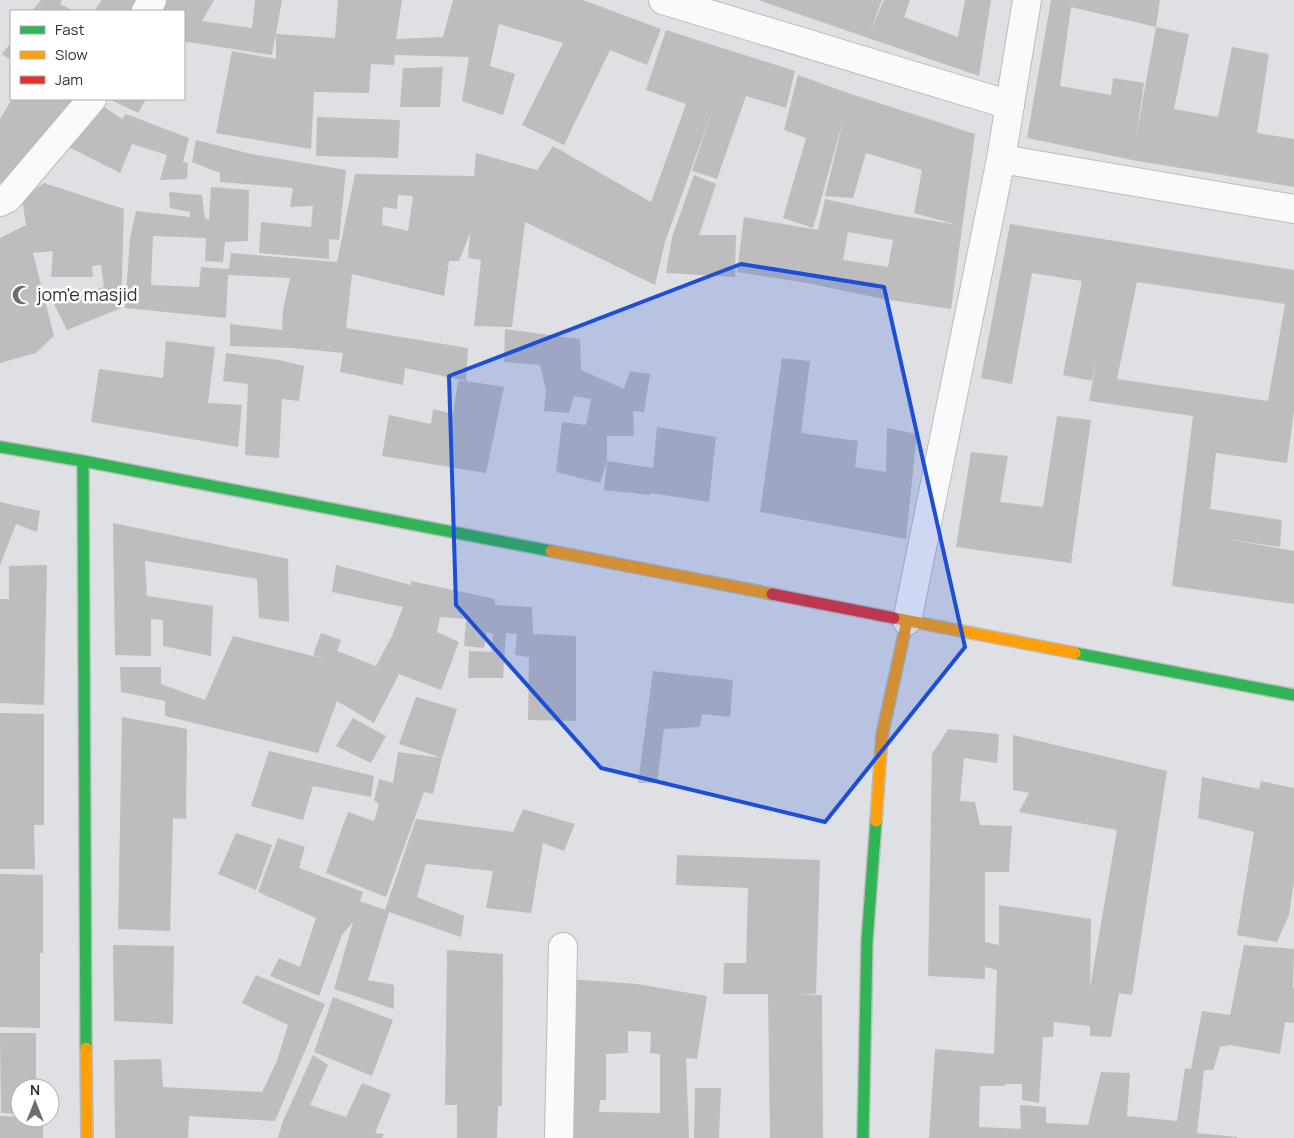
<svg xmlns="http://www.w3.org/2000/svg" width="1294" height="1138" font-family="Manrope,sans-serif">
<style>
.building{fill:#bdbdbf;fill-rule:evenodd}
.lines{fill:none;stroke-linecap:round;stroke-linejoin:round}
.street-casing{stroke:#babcbe;stroke-width:30}
.fast-casing{stroke:#babcbe;stroke-width:14}
.slow-casing{stroke:#babcbe;stroke-width:14}
.jam-casing{stroke:#babcbe;stroke-width:14}
.street{stroke:#fafafb;stroke-width:28}
.fast{stroke:#30b455;stroke-width:11}
.slow{stroke:#ff9f0a;stroke-width:11}
.jam{stroke:#e5322d;stroke-width:11}
.marked{fill:#1d4ed8;fill-opacity:0.2;stroke:#1d4ed8;stroke-width:4;stroke-linejoin:round}
.labels{text-anchor:middle;stroke-width:5;stroke-linejoin:round;paint-order:stroke}
.poi-label{font-size:18px;fill:#2f3133;stroke:#fff;text-anchor:start}
</style>
<rect width="100%" height="100%" fill="#dee0e3"/>
<!-- building -->
<g class="building">
<polygon points="41,0 62,0 60,4 74,11 32,11"/>
<polygon points="102,0 137,0 131,11 94,11"/>
<polygon points="161,0 214,0 202,21 252,28 255,0 282,0 272,55 188,42 188,43 184,41 184,11 154,11"/>
<polygon points="338,0 402,0 396,39 443,37 453,0 583,0 661,29 647,65 610,50 564,145 522,125 563,43 499,24 490,66 515,74 503,115 462,101 469,57 395,55 394,65 371,64 369,93 314,92 311,149 216,133 232,51 276,59 276,34 335,38"/>
<polygon points="758,0 882,0 870,32 884,0 910,0 904,17 958,37 965,0 991,0 979,76"/>
<polygon points="1051,0 1160,0 1156,27 1071,7 1060,86 1111,95 1113,78 1144,83 1136,137 1156,27 1189,34 1174,109 1218,117 1232,47 1269,54 1257,133 1294,139 1294,187 1132,160 1027,138"/>
<path d="M 666,30 L 795,71 L 786,108 L 746,96 L 717,179 L 692,171 L 713,108 L 665,242 L 655,285 L 525,222 L 512,327 L 474,326 L 481,260 L 468,258 L 470,233 L 459,261 L 449,261 L 444,296 L 352,274 L 346,328 L 468,348 L 466,381 L 504,387 L 486,473 L 382,456 L 389,415 L 431,424 L 433,409 L 453,414 L 458,381 L 466,381 L 405,368 L 403,385 L 340,372 L 343,353 L 292,348 L 230,346 L 230,324 L 282,330 L 283,310 L 290,278 L 228,275 L 226,318 L 125,308 L 130,238 L 136,211 L 190,217 L 190,212 L 170,208 L 169,192 L 202,195 L 205,219 L 209,219 L 211,187 L 249,190 L 248,241 L 225,242 L 223,262 L 205,261 L 206,238 L 153,236 L 151,285 L 199,287 L 201,267 L 229,269 L 231,253 L 337,262 L 355,174 L 474,176 L 476,153 L 537,170 L 553,146 L 651,202 L 686,104 L 646,90 ZM 398,195 L 413,196 L 408,231 L 382,225 L 383,207 L 397,209 Z"/>
<polygon points="11,43 11,60 2,54"/>
<polygon points="443,67 440,107 400,107 403,68"/>
<path d="M 798,75 L 851,94 L 975,134 L 951,309 L 883,299 L 807,283 L 737,272 L 744,217 L 818,230 L 825,199 L 898,215 L 958,225 L 914,213 L 922,170 L 866,153 L 853,198 L 825,196 L 844,117 L 813,228 L 783,218 L 806,138 L 784,130 ZM 848,232 L 893,240 L 888,267 L 843,260 Z"/>
<polygon points="12,99 78,99 37,163 0,183 0,119"/>
<polygon points="92,99 122,119 126,114 189,138 183,162 188,163 187,179 160,180 167,155 132,144 120,173 65,145"/>
<polygon points="109,99 146,99 138,113"/>
<polygon points="317,117 400,120 398,158 316,156"/>
<polygon points="196,140 251,154 346,170 339,240 329,239 329,259 259,253 261,222 311,227 313,206 290,207 293,188 220,182 220,173 192,162"/>
<polygon points="694,175 716,184 699,235 736,235 735,277 666,273 672,237"/>
<polygon points="44,183 124,209 121,308 67,330 54,304 104,287 101,265 92,266 93,277 51,277 53,251 33,253 54,336 36,353 0,363 0,238 26,225 22,199"/>
<path d="M 1010,224 L 1294,270 L 1294,411 L 1287,463 L 1216,453 L 1210,509 L 1282,520 L 1280,547 L 1226,539 L 1294,551 L 1294,604 L 1172,586 L 1193,416 L 1089,401 L 1097,358 L 1092,381 L 1063,375 L 1082,281 L 1032,273 L 1012,384 L 981,378 ZM 1137,282 L 1285,304 L 1268,401 L 1117,379 Z"/>
<polygon points="505,329 580,339 581,370 624,389 630,371 650,374 644,412 633,411 634,436 607,436 607,461 653,468 657,427 716,437 709,502 651,493 650,495 604,490 607,461 600,483 556,472 562,422 586,425 591,399 574,396 569,413 544,411 546,390 540,365 504,362"/>
<polygon points="166,341 215,347 208,403 242,405 238,447 91,422 99,369 163,378"/>
<polygon points="226,353 279,360 304,366 299,401 282,399 279,458 245,455 248,384 223,381"/>
<polygon points="782,358 810,361 801,433 858,441 855,467 886,472 887,428 917,434 906,539 760,512"/>
<polygon points="1057,416 1091,420 1071,563 956,547 971,452 1008,456 1000,502 1043,507"/>
<polygon points="0,502 40,511 37,532 16,524 0,565"/>
<polygon points="113,523 288,559 289,622 259,618 257,579 145,561 147,596 213,606 211,656 163,646 163,620 151,619 151,656 115,655"/>
<polygon points="47,565 44,705 0,703 0,599 9,599 9,566"/>
<polygon points="336,565 411,585 411,581 495,599 495,605 532,607 533,634 576,636 576,721 528,720 529,657 515,655 517,634 506,633 503,678 468,678 469,651 491,652 493,634 487,632 484,648 464,646 466,619 440,617 437,632 459,642 441,690 399,674 374,723 337,701 318,753 165,716 165,701 121,692 120,667 161,667 161,684 205,700 233,636 325,659 313,655 321,633 341,640 337,651 376,666 392,636 403,607 332,592"/>
<polygon points="653,671 733,680 730,717 702,714 700,727 664,729 657,783 638,783"/>
<polygon points="416,697 457,709 442,758 399,744"/>
<polygon points="0,713 44,714 44,825 34,825 35,869 0,869"/>
<polygon points="122,717 187,729 186,819 173,818 170,931 118,929"/>
<polygon points="353,718 386,736 371,763 336,746"/>
<polygon points="948,729 999,734 997,763 964,758 960,801 975,802 980,825 1012,826 1009,872 985,872 985,942 999,945 999,905 1091,919 1090,988 1117,830 1019,812 1029,793 1013,790 1013,735 1167,771 1132,995 1119,993 1111,1037 1090,1036 1090,1026 1054,1022 1053,1037 1043,1037 1039,1103 1022,1100 1022,1084 1004,1084 1006,1086 980,1086 979,1127 1021,1129 1020,1105 1046,1107 1046,1123 1088,1125 1101,1072 1130,1073 1127,1116 1177,1121 1185,1068 1191,1069 1202,1011 1230,1015 1244,945 1294,949 1293,988 1294,988 1294,1023 1285,1022 1280,1054 1230,1045 1220,1047 1213,1070 1204,1070 1197,1133 1237,1137 1237,1138 929,1138 935,1049 994,1054 997,970 985,967 985,979 928,976 932,754"/>
<polygon points="269,751 374,776 371,797 313,786 303,820 251,806"/>
<polygon points="398,752 442,758 433,794 424,792 386,897 326,873 348,812 374,821 379,804 374,800 379,779 393,783"/>
<polygon points="1202,777 1259,789 1261,781 1294,788 1294,882 1289,915 1277,942 1237,935 1254,832 1198,818"/>
<polygon points="523,809 575,824 564,851 543,843 531,913 486,908 493,871 426,864 417,897 464,916 461,937 389,912 368,980 394,985 394,1009 334,989 355,915 353,922 342,935 319,996 270,976 279,958 300,967 316,918 258,892 278,838 305,847 299,868 363,892 360,901 385,910 416,819 513,832"/>
<polygon points="236,833 272,845 256,890 218,874"/>
<polygon points="677,855 820,860 816,994 798,995 822,995 823,1138 770,1138 768,994 723,994 724,963 746,963 748,888 676,885"/>
<polygon points="0,874 43,875 43,953 40,953 40,1028 0,1027"/>
<polygon points="113,945 174,946 173,1024 114,1021"/>
<polygon points="447,950 503,954 502,1106 498,1106 497,1138 457,1138 457,1105 445,1105"/>
<polygon points="256,975 325,1004 275,1121 189,1116 188,1138 115,1138 114,1060 161,1059 163,1087 262,1092 277,1061 288,1025 242,1003"/>
<path d="M 570,979 L 637,984 L 707,996 L 697,1059 L 686,1058 L 689,1138 L 567,1138 ZM 628,1031 L 651,1032 L 650,1053 L 660,1054 L 660,1113 L 599,1112 L 600,1100 L 606,1100 L 606,1054 L 628,1053 Z"/>
<polygon points="333,997 393,1020 372,1076 314,1052"/>
<polygon points="0,1033 36,1033 36,1088 20,1088 20,1114 1,1113"/>
<polygon points="313,1055 328,1065 310,1105 346,1117 362,1083 391,1094 375,1133 384,1134 382,1138 278,1138 283,1121"/>
<polygon points="695,1088 721,1088 719,1138 694,1138"/>
<polygon points="0,1116 43,1118 43,1138 0,1138"/>
</g>
<g class="lines">
<defs>
<g id="street">
<polyline points="663,0 1010,105"/>
<polyline points="146,11 152,0"/>
<polyline points="1001,159 1294,209"/>
<polyline points="0,202 8,198 92,99"/>
<polyline points="907,621 1001,159 1027,0"/>
<polyline points="559,1138 563,947"/>
</g>
<g id="fast">
<polyline points="0,447 83,461 551,551"/>
<polyline points="83,461 86,1048"/>
<polyline points="1075,653 1294,695"/>
<polyline points="863,1138 867,941 876,821"/>
</g>
<g id="slow">
<polyline points="551,551 772,594"/>
<polyline points="894,618 1075,653"/>
<polyline points="876,821 882,735 907,621"/>
<polyline points="86,1048 87,1138"/>
</g>
<polyline id="jam" points="772,594 894,618"/>
</defs>
<!-- street casing -->
<use href="#street" class="street-casing"/>
<!-- fast casing -->
<use href="#fast" class="fast-casing"/>
<!-- slow casing -->
<use href="#slow" class="slow-casing"/>
<!-- jam casing -->
<use href="#jam" class="jam-casing"/>
<!-- street -->
<use href="#street" class="street"/>
<!-- fast -->
<use href="#fast" class="fast"/>
<!-- slow -->
<use href="#slow" class="slow"/>
<!-- jam -->
<use href="#jam" class="jam"/>
</g>
<!-- marked area -->
<path class="marked" d="M 741,264 L 884,287 L 965,647 L 825,822 L 601,768 L 456,605 L 449,376 Z"/>
<!-- icons -->
<defs>
<symbol id="mosque-bare" viewBox="-9 -9 18 18"><path d="M3.5-4.9A6 6 0 1 0 3.5 4.9A5 5 0 1 1 3.5-4.9Z" fill="#6c6e71" stroke="#fff" stroke-width="2.5" paint-order="stroke"/></symbol>
</defs>
<g fill-rule="evenodd">
<use href="#mosque-bare" x="8" y="281" width="28" height="28"/>
</g>
<g class="labels">
<!-- poi labels -->
<g class="poi-label">
<text x="37" y="301">jom'e masjid</text>
</g>
</g>
<!-- legend -->
<rect x="10" y="10" width="175" height="90" fill="#ffffff" stroke="#acadad"/>
<rect x="20" y="26" width="25" height="8" fill="#30b455" stroke="#acadad"/>
<text x="55" y="35" font-size="15" fill="#2f3133">Fast</text>
<rect x="20" y="51" width="25" height="8" fill="#ff9f0a" stroke="#acadad"/>
<text x="55" y="60" font-size="15" fill="#2f3133">Slow</text>
<rect x="20" y="76" width="25" height="8" fill="#e5322d" stroke="#acadad"/>
<text x="55" y="85" font-size="15" fill="#2f3133">Jam</text>
<!-- north arrow -->
<g transform="translate(35 1103)"><circle r="24" fill="#ffffff" stroke="#acadad"/>
<path d="M0-4L9 19L0 12L-9 19Z" fill="#6c6e71"/>
<text y="-8" font-size="14" font-weight="bold" text-anchor="middle" fill="#2f3133">N</text>
</g>
</svg>
